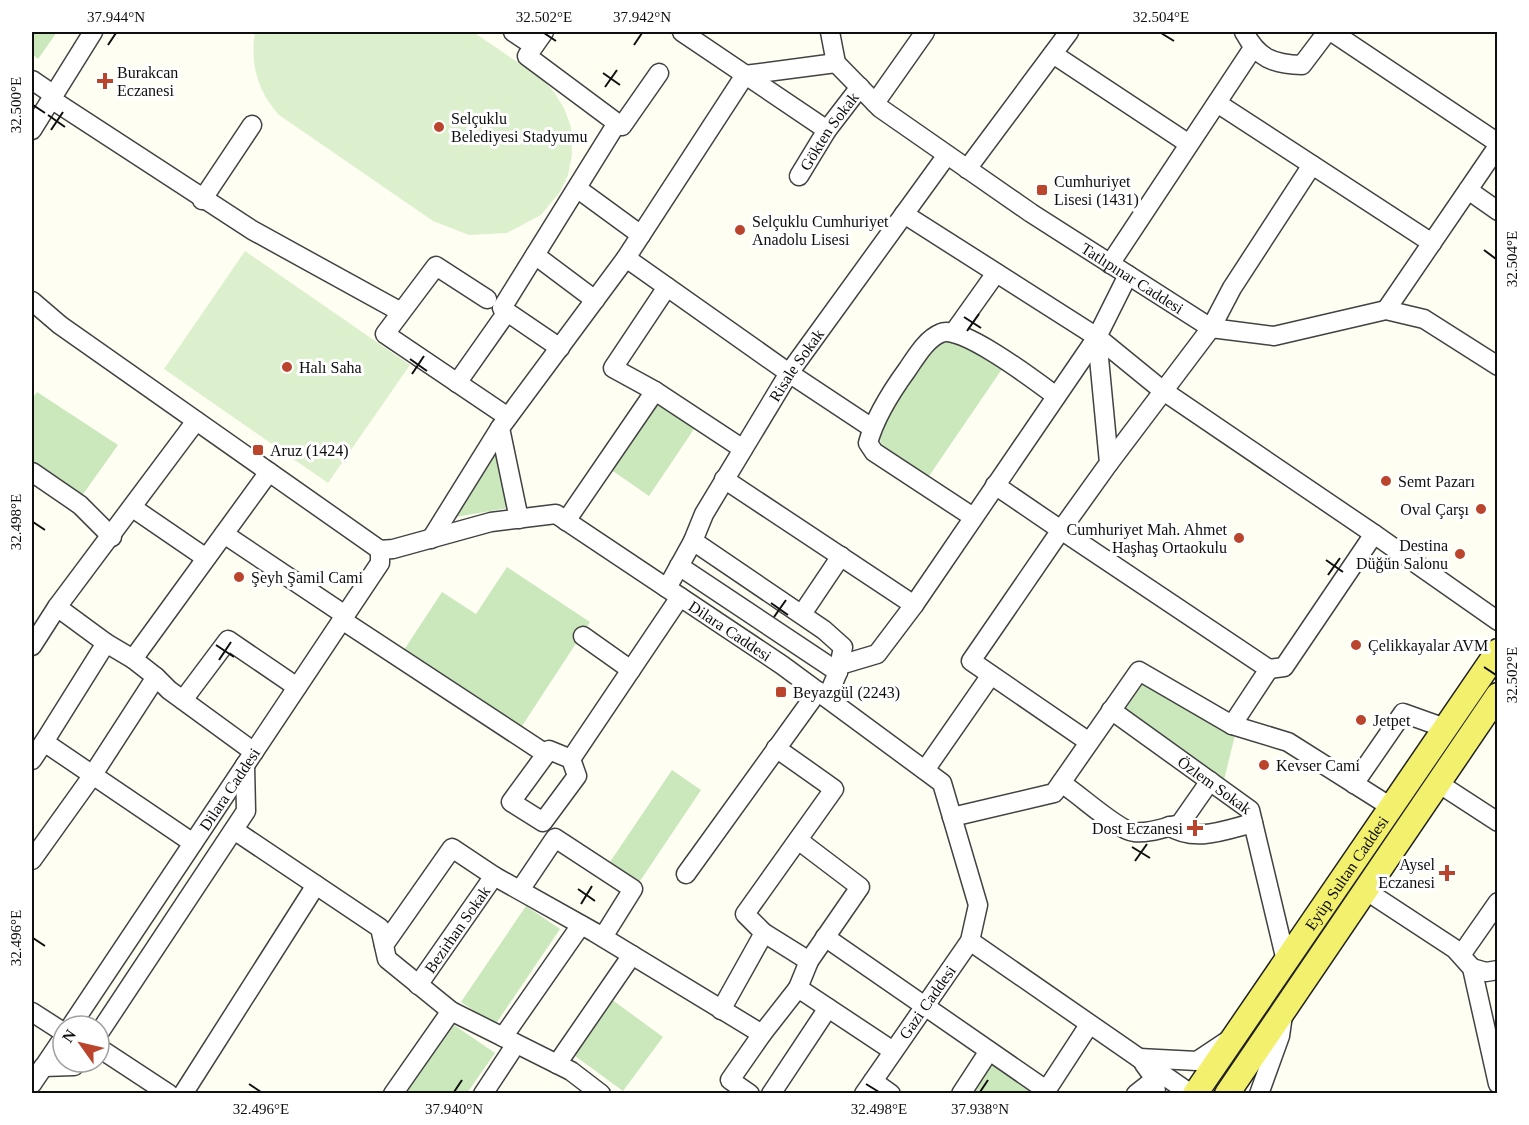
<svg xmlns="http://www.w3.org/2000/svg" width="1529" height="1125" font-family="'Times New Roman',serif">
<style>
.green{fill:#cae8bc}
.pitch{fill:#ddf0ce}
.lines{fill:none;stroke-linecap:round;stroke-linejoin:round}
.minor-casing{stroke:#424242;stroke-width:21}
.major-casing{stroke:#202020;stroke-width:27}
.minor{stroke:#fff;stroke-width:18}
.major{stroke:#f3f06e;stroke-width:24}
.ticks{fill:none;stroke:#0f0f0f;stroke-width:2}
.poi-dot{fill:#bb442c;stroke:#fff;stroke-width:2}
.labels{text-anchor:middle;stroke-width:6;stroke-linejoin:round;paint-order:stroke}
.poi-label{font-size:16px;fill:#0f0f0f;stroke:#fff;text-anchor:start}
.street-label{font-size:16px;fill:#0f0f0f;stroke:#fff}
.neatline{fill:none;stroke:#0f0f0f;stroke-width:2}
.ticks-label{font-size:15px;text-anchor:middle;fill:#0f0f0f}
</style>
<rect width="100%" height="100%" fill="#fefef2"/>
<!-- green -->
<g class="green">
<polygon points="32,32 57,32 38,59 32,54"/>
<polygon points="944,341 974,349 1002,369 929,476 883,450 878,432 922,357"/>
<polygon points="37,392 118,445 81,497 32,465 32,399"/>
<polygon points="652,406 666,406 696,426 649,496 610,469"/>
<polygon points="497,445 508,508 450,518"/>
<polygon points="507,567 590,622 520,729 402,653 442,592 476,614"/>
<polygon points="1142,685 1151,685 1235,735 1224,780 1125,715 1125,709"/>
<polygon points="672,770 701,790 640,881 610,862"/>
<polygon points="526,906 560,929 495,1025 461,1002"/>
<polygon points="611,999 663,1037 623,1091 571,1053"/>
<polygon points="451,1023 495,1053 467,1093 404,1094"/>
<polygon points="990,1059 1036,1094 967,1094"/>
</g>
<!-- pitch -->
<g class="pitch">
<path d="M 255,32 L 473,32 L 541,78 L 554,92 L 564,108 L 571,127 L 572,155 L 568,175 L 560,192 L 541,215 L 507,233 L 469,235 L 433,221 L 279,115 C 257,91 250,63 255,32 Z"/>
<polygon points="245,251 410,365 328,483 164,369"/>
</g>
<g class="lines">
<defs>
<g id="minor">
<polyline points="513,32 534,46"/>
<polyline points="544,32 527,56 617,123"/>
<polyline points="682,32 827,130"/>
<path id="s1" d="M 830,32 L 836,63 L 880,108 L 1031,213 L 1211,328 L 1274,336 L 1386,310 L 1424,319 L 1498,366"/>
<path d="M 1244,32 C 1258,58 1272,64 1302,65 L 1327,32"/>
<polyline points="1332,32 1498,143"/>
<polyline points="1053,54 1189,144"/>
<polyline points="32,80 54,95"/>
<polyline points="51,99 252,230 401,312"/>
<polyline points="875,103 925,32"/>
<polyline points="1217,103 1432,243"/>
<polyline points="32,130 93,32"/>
<polyline points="967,169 1069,32"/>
<path id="s2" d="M 799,176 L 827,130 L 860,87"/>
<polyline points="578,189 641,235"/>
<polyline points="1468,190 1498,211"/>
<polyline points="202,200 252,125"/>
<polyline points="904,214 1097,337 1162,390 1374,534 1498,621"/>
<polyline points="535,255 595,300"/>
<polyline points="626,258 789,373 872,428"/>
<polyline points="1110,264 1253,48"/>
<polyline points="1128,275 1097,337 1109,463 1061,530 1269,669 1232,725"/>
<polyline points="487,299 436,266 385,334 508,417"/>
<path id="s3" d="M 32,301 L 60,325 L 380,550 L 393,549 L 491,522 L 556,514 L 782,665 L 942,783 L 978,905 L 970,941 L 864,1094"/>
<polyline points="1386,310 1498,146"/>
<polyline points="507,312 502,308 617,123 622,126 659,73"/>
<polyline points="954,332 996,273"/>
<polyline points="457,383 507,312 560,348"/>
<polyline points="655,391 613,368 667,287"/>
<polyline points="1109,463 1211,328 1232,288 1312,165"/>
<polyline points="32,472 80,505 112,537"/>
<polyline points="724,479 914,605"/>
<polyline points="995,485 1061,530 971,661 1089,742"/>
<polyline points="133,508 206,558"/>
<path d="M 973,517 L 874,452 L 868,443 C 875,417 891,392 907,370 C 916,357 926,339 941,333 C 961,324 1037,382 1056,396"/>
<polyline points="519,519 500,428 626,258 745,75 836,63"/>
<polyline points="566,521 655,391 743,449"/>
<polyline points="224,534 345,615"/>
<polyline points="431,539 500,428"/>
<polyline points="693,541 824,630 843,647 838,672 827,698"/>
<polyline points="679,566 838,672"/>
<path id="s4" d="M 667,588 L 693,541 L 704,514 L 789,373 L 947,155"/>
<polyline points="57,607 106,643 133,659"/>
<polyline points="802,614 841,556"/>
<polyline points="342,620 546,754"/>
<polyline points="583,636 631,670"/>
<polyline points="32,646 57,607 196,421"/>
<polyline points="840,665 877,654 914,605 1097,337"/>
<polyline points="1269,669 1284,667 1374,534"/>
<polyline points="156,677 169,690 254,752"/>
<polyline points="183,700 228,640 297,687"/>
<path id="s5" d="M 1111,710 L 1250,810 L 1286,961"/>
<polyline points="44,742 106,643"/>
<polyline points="776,748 834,789 745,914 764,933 809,961"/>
<polygon points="549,750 571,759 577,776 543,822 511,802"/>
<polyline points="571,759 680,597"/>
<polyline points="32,760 44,742 193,843"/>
<polyline points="925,770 991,675"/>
<path d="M 1061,783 C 1078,793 1118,831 1134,832 C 1148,834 1166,827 1180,824 L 1210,781"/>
<polyline points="1438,783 1498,822"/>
<polyline points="1354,784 1403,713 1445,728"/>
<polyline points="952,817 1054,793 1139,671 1232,725 1288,742 1391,807"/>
<path d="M 1169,826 C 1195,843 1225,830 1253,823"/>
<polyline points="234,830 380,928 387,959 451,1011 571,1071 601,1094"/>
<polyline points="32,860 90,779 156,677 133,659 269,472"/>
<polyline points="686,874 818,691"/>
<polyline points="520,890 555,838 633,889 603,937"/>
<polyline points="1365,890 1455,949 1472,968 1498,1084"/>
<polyline points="825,937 1046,1090"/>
<polyline points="970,941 1191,1094"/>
<polyline points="384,945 452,848 494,876 594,932 762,1034 798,988 893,1051"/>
<polyline points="1461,955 1498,902"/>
<polyline points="1472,968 1486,972 1498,970"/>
<path id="s6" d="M 418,985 L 494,876"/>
<polyline points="798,988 809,961 860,887 798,840"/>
<polyline points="721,1010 764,933"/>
<polyline points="32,1012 63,1032"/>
<path id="s7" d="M 71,1026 L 380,563 L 380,550"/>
<polyline points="99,1033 246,811 245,765"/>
<polyline points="503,1037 581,925"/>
<polyline points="99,1048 169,1094"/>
<polyline points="1139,1058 1197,1061 1227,1041"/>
<polyline points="557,1064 632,955"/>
<polyline points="1144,1064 1155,1079 1156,1094"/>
<polyline points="43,1067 74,1066 77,1062"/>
<polyline points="873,1081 891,1094"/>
<polyline points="32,1084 63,1038"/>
<polyline points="183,1094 316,885"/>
<polyline points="393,1094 451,1011"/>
<polyline points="483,1094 516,1044"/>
<polyline points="750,1094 730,1080 762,1034"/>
<polyline points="771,1094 828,1008"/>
<polyline points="961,1094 989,1051"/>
<polyline points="1044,1094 1089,1025"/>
<polyline points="1136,1094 1155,1079"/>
<polyline points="1259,1094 1280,1036 1283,1015"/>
</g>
<g id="major">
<path id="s8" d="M 1195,1094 L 1498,651"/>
<polyline points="1227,1094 1498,695"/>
</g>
</defs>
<!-- minor casing -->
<use href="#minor" class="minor-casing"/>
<!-- major casing -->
<use href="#major" class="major-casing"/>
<!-- minor -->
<use href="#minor" class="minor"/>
<!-- major -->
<use href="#major" class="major"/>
</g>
<!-- ticks -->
<path class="ticks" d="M 544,33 L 556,41M 1161,33 L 1174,41M 108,45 L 116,33M 634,45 L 642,33M 603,73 L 620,85M 605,87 L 617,70M 33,105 L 45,113M 48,115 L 65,127M 51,130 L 63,112M 1484,250 L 1496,259M 964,317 L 981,328M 967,331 L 979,314M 410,359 L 427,371M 412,374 L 424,356M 33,522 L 45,530M 1326,560 L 1343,572M 1328,575 L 1340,558M 771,603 L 788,615M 774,617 L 786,600M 216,645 L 234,657M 219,660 L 231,642M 1484,667 L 1496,675M 1132,847 L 1150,858M 1135,861 L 1147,844M 578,889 L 595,901M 581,904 L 592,886M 33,938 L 45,946M 249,1084 L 261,1092M 866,1084 L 879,1092M 454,1092 L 462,1080M 980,1092 L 988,1080"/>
<!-- markers -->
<g class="poi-dot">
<path d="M102 72h6v6h6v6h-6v6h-6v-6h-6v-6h6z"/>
<circle cx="439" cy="127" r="6"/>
<rect x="1036" y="184" width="12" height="12" rx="3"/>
<circle cx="740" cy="230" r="6"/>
<circle cx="287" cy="367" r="6"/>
<rect x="252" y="444" width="12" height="12" rx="3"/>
<circle cx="1386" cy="481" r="6"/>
<circle cx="1481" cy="509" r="6"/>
<circle cx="1239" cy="538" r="6"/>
<circle cx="1460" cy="554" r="6"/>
<circle cx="239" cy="577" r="6"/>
<circle cx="1356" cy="645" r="6"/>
<rect x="775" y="686" width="12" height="12" rx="3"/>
<circle cx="1361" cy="720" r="6"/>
<circle cx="1264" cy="765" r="6"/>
<path d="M1192 819h6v6h6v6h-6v6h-6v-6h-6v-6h6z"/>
<path d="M1444 864h6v6h6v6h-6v6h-6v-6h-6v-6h6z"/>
</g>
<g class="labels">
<!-- poi labels -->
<g class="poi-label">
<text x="117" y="78">Burakcan<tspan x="117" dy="18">Eczanesi</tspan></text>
<text x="451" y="124">Selçuklu<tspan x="451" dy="18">Belediyesi Stadyumu</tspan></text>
<text x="1054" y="187">Cumhuriyet<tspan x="1054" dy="18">Lisesi (1431)</tspan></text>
<text x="752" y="227">Selçuklu Cumhuriyet<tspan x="752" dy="18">Anadolu Lisesi</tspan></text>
<text x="299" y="373">Halı Saha</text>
<text x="270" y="456">Aruz (1424)</text>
<text x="1398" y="487">Semt Pazarı</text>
<text x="1469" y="515" text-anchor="end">Oval Çarşı</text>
<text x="1227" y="535" text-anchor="end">Cumhuriyet Mah. Ahmet<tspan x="1227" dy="18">Haşhaş Ortaokulu</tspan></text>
<text x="1448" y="551" text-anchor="end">Destina<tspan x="1448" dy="18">Düğün Salonu</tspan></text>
<text x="251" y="583">Şeyh Şamil Cami</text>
<text x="1368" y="651">Çelikkayalar AVM</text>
<text x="793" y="698">Beyazgül (2243)</text>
<text x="1373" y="726">Jetpet</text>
<text x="1276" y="771">Kevser Cami</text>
<text x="1183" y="834" text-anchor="end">Dost Eczanesi</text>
<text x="1435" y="870" text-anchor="end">Aysel<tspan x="1435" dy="18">Eczanesi</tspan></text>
</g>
<!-- street labels -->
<g class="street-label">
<text dy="6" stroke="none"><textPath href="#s2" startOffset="54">Gökten Sokak</textPath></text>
<text dy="6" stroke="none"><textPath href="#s1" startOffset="399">Tatlıpınar Caddesi</textPath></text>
<text dy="6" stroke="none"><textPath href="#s4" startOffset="258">Risale Sokak</textPath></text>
<text dy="6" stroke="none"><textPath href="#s3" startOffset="818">Dilara Caddesi</textPath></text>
<text dy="6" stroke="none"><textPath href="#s5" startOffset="128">Özlem Sokak</textPath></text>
<text dy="6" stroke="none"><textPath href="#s7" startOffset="285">Dilara Caddesi</textPath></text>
<text dy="6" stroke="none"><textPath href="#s8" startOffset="268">Eyüp Sultan Caddesi</textPath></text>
<text dy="6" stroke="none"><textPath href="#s6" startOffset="68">Bezirhan Sokak</textPath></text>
<text transform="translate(927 1002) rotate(-55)" y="6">Gazi Caddesi</text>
</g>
</g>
<!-- border -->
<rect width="1529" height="1125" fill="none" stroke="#ffffff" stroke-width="66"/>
<!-- north arrow -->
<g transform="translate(81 1044) rotate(304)"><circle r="28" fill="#ffffff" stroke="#9f9f9f" stroke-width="1.5"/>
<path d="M0-4.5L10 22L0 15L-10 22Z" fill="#bb442c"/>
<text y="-9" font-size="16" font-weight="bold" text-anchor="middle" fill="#0f0f0f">N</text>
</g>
<rect x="33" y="33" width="1463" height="1059" class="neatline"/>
<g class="ticks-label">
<text x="116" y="22">37.944°N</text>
<text x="544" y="22">32.502°E</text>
<text x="642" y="22">37.942°N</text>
<text x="1161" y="22">32.504°E</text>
<text transform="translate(16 105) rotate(-90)" y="5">32.500°E</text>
<text transform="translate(1512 259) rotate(-90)" y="5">32.504°E</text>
<text transform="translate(16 522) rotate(-90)" y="5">32.498°E</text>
<text transform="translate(1512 675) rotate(-90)" y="5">32.502°E</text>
<text transform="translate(16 938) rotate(-90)" y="5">32.496°E</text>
<text x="261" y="1114">32.496°E</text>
<text x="454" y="1114">37.940°N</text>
<text x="879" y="1114">32.498°E</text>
<text x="980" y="1114">37.938°N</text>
</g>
</svg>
